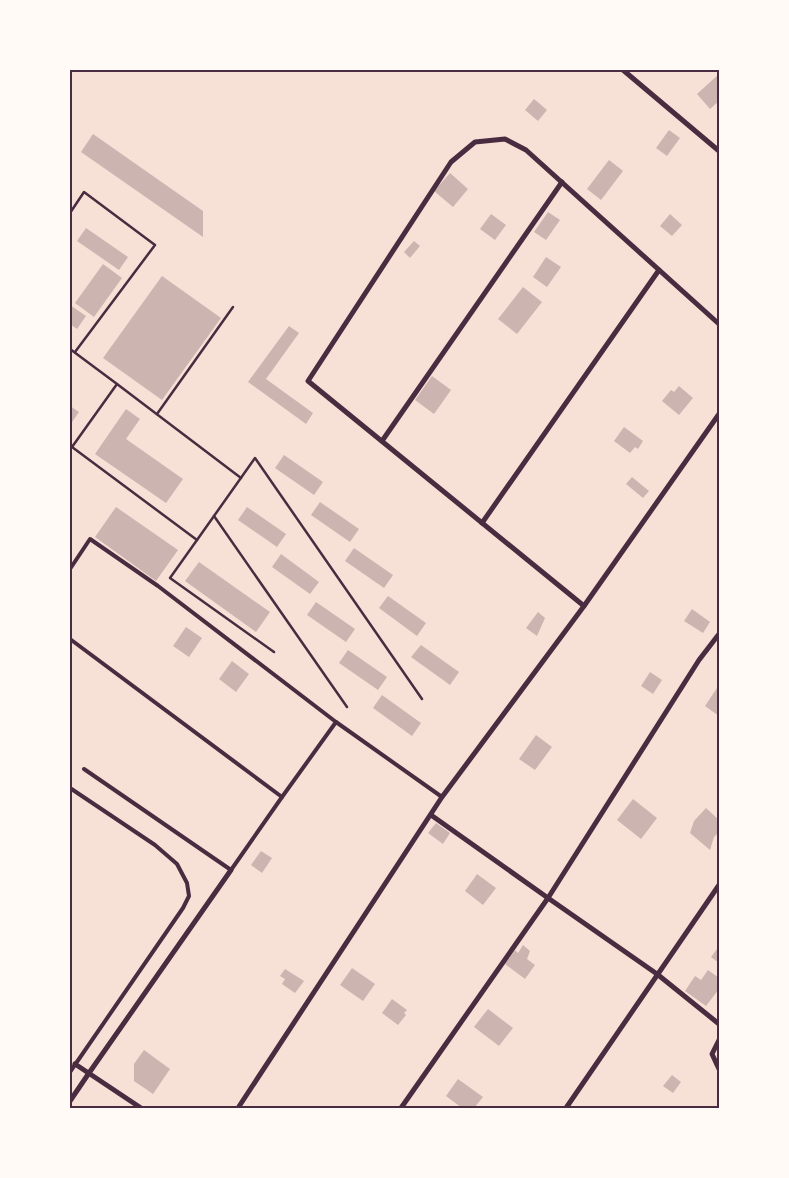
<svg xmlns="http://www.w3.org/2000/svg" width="789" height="1178" font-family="Rubik,sans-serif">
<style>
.building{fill:#ccb4b1}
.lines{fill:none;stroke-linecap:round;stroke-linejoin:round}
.path{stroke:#4a2c40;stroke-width:2.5}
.service{stroke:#4a2c40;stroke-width:4}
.minor{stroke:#4a2c40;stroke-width:5}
.neatline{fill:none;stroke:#4a2c40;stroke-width:2}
</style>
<rect width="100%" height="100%" fill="#f7e1d7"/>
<!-- building -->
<g class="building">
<polygon points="719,74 719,101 710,109 697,94"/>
<polygon points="534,99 547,110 538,121 525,110"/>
<polygon points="669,130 680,138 667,156 656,148"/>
<polygon points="93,134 203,211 203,237 81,152"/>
<polygon points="609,160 623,171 601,200 587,189"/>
<polygon points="450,173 468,189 453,207 434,191"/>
<polygon points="548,212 560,220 546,240 534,232"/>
<polygon points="491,214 506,225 495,240 480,229"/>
<polygon points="670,214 682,225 672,236 660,226"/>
<polygon points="86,228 128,257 119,270 77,241"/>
<polygon points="414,241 420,246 410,258 404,252"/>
<polygon points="546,257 561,267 547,287 533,277"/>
<polygon points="103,264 122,278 94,317 75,303"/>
<polygon points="162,276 221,318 162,400 103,358"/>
<polygon points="523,287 542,302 517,334 498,319"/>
<polygon points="70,305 86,316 77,329 70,324"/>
<polygon points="289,326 299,333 266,379 313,413 306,424 248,382"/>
<polygon points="432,376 451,390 434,414 415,400"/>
<polygon points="679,386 693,398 679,415 662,401 671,390 674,392"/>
<polygon points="70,406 79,412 70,425"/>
<polygon points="126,409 140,419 126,439 183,479 166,503 95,454"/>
<polygon points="624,427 643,441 638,449 635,447 630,453 614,441"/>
<polygon points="284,455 323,482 314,495 275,468"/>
<polygon points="632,477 649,491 643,498 626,484"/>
<polygon points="320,502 359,529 350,542 311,515"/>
<polygon points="116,507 178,550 156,581 95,537"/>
<polygon points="247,507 286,534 277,547 238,520"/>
<polygon points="354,548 393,575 384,588 345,561"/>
<polygon points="281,554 319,582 310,594 272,567"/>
<polygon points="199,562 270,612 256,632 185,581"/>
<polygon points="388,596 426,623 417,636 379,608"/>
<polygon points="316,602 355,629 346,642 307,615"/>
<polygon points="692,609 710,622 703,633 684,621"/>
<polygon points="538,612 545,618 537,636 526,628"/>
<polygon points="186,627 202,638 189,657 173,646"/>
<polygon points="421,645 459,672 450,685 411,657"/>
<polygon points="348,650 387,677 378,690 339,663"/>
<polygon points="232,661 249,674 236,692 219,679"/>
<polygon points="650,672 662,680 653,694 641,686"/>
<polygon points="719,685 719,716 705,706"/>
<polygon points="382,695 421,723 412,736 373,708"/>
<polygon points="536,735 552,747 535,770 519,759"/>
<polygon points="633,799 657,818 641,839 617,820"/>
<polygon points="706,808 719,820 719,832 714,837 710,850 690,833 694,821"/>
<polygon points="436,823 450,833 443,844 428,833"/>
<polygon points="261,851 272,858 262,873 251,865"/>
<polygon points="477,874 496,888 483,905 465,891"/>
<polygon points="523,945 530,951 527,959 535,965 525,979 505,964 515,950 518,953"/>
<polygon points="717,949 719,950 719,963 711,957"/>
<polygon points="352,968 375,984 363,1001 340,985"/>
<polygon points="285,969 304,981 295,993 282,984 285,979 280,976"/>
<polygon points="708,970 719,978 719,989 706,1006 685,991 695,976 701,980"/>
<polygon points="392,999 407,1010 404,1013 406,1015 398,1025 382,1013"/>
<polygon points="488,1009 513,1028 499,1046 474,1027"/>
<polygon points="144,1050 170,1069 153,1094 134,1081 134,1064"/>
<polygon points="672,1075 681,1082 673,1093 663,1086"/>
<polygon points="458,1079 483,1097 474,1108 462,1108 446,1096"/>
</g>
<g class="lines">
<!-- path -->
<g class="path">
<polyline points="70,213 84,192 155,245 75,352"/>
<polyline points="70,349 117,384"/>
<polyline points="157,414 233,307"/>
<polyline points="214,516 197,540 72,447 117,384 241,478"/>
<polyline points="197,540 170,578 274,652"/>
<polyline points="347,707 214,516 255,458 422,699"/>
</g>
<!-- service -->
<g class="service">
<polyline points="70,569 90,539 158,586 336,722 442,797"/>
<polyline points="70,639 282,797"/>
<polyline points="84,769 231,870 282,797 336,722"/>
<polyline points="70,788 155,845 177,864 187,883 189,896 183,908 70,1072"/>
</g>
<!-- minor -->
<g class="minor">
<polyline points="623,70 719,151"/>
<polyline points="382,441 562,182"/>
<polyline points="482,523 659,270"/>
<polyline points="584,606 308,381 451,162 475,142 505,139 526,150 719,324"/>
<polyline points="431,815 548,898 657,974 719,1024"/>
<polyline points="719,1040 712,1054 719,1069"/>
<polyline points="75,1064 141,1108"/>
<polyline points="70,1101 89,1073 231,870"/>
<polyline points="238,1108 442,797 584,606 719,414"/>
<polyline points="401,1108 548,898 699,660 719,634"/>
<polyline points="566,1108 719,885"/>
</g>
</g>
<!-- border -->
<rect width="789" height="1178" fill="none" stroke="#fffaf5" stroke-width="142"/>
<rect x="71" y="71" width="647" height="1036" class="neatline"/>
</svg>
